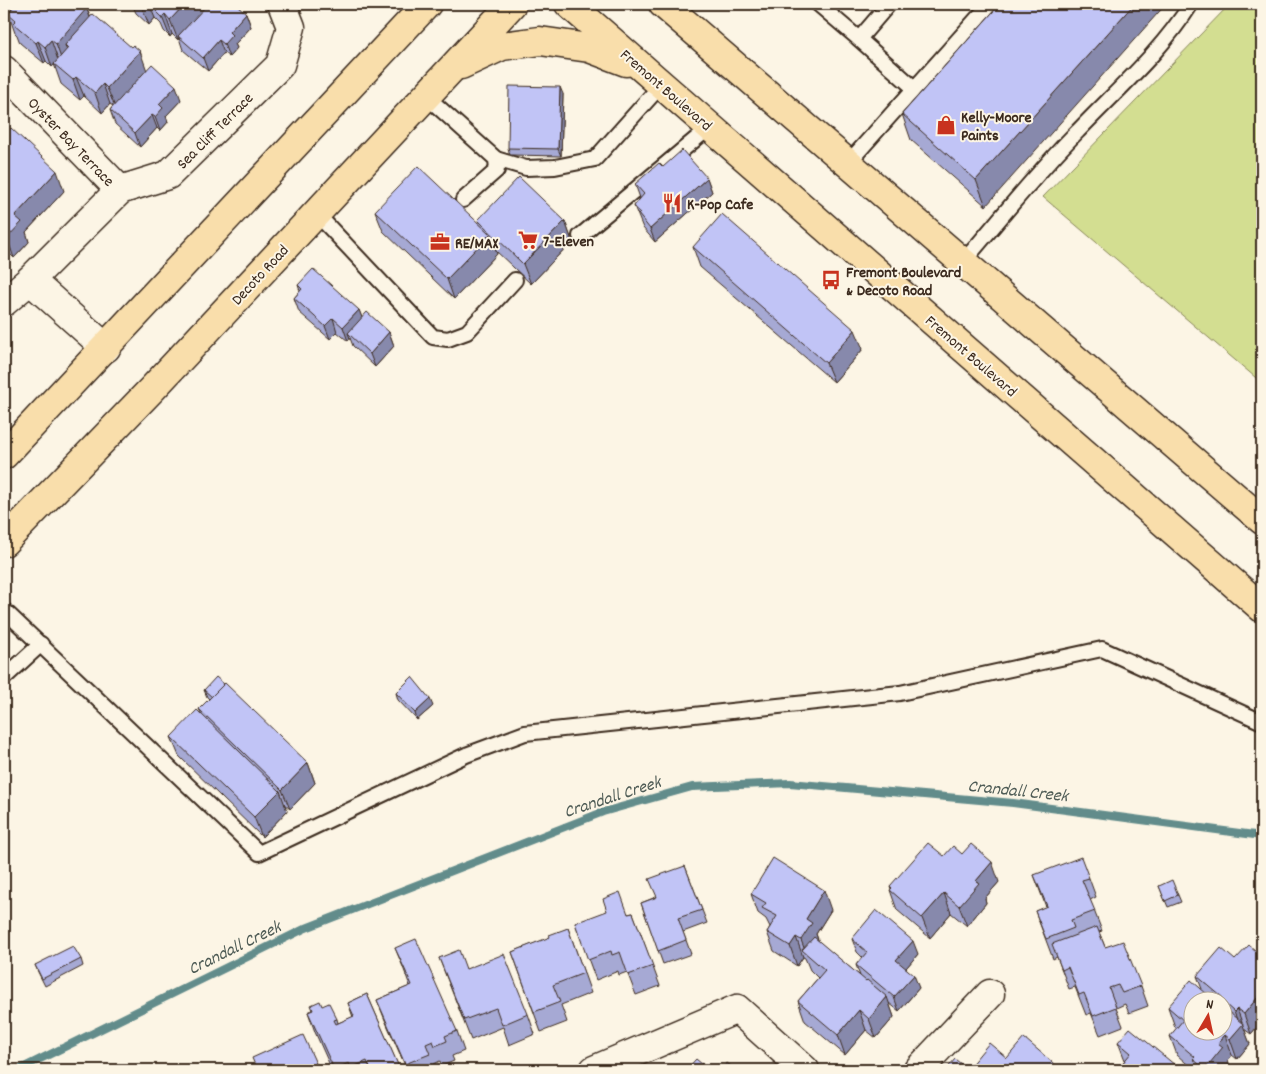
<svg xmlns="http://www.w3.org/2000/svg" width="1266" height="1074" font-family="Dekko,sans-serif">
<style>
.green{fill:#d3de91;stroke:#878458}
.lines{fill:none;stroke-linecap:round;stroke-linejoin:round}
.stream{stroke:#628c8b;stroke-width:8}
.lane-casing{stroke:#3b2a1e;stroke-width:18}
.street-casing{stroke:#3b2a1e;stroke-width:31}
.primary-casing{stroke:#3b2a1e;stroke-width:31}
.lane{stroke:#fcf5e5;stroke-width:14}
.street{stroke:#fcf5e5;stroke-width:28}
.primary{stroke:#f9deab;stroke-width:28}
.wall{fill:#a6a9d4;stroke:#3b2a1e;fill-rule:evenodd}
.shaded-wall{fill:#8789ac;stroke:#3b2a1e}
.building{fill:#c1c4f6;stroke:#3b2a1e}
.labels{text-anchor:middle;stroke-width:4;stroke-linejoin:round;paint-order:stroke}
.street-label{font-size:16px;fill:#3b2a1e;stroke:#fcf5e5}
.poi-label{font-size:16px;font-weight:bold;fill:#3b2a1e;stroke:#fcf5e5;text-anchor:start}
.water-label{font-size:18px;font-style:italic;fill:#4e5b55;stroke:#fcf5e5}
</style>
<rect width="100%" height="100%" fill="#fcf5e5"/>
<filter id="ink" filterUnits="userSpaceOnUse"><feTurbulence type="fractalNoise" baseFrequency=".02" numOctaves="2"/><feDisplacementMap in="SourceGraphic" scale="10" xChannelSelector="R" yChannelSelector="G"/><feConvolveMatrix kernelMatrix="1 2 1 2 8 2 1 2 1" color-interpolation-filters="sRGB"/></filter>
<g filter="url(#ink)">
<!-- green -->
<polygon class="green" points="1230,4 1262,4 1262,383 1043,197"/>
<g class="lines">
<!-- stream -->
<polyline class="stream" points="18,1070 306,928 603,812 692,787 790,783 1013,803 1262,836"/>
<defs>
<g id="lane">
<polyline points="818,4 859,39"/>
<polyline points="889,4 859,39 914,88"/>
<polyline points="426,96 496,159 497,170 463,200"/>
<polyline points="496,159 526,168 555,167 595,159 661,85"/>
<polyline points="848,163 990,4"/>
<polyline points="316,213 433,337 448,339 467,332 515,280"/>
<polyline points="580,236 710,127"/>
<path d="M 963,262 C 1001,218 1037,172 1078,131 C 1118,89 1160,53 1191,4"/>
<polyline points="4,610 259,853 466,755 525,733 900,693 1102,649 1262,722"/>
<polyline points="4,678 41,644"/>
</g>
<g id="street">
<polyline points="4,70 120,190"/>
<polyline points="30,280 106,348"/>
<polyline points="4,302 30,280 120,190 168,175 280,65 291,27 282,4"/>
<polyline points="594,1070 737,1009 805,1070"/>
<polyline points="918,1070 990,994"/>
</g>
<g id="primary">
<polyline points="569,4 1262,608"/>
<polyline points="663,4 1262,520"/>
<polyline points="461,65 502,46 540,41 589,48 626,62"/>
<polyline points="4,455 427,4"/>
<polyline points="4,542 153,388 512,4"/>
</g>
</defs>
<!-- lane casing -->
<use href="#lane" class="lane-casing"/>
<!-- street casing -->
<use href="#street" class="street-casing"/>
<!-- primary casing -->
<use href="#primary" class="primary-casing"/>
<!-- lane -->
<use href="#lane" class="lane"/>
<!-- street -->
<use href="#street" class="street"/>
<!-- primary -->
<use href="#primary" class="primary"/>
</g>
<!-- wall -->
<g class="wall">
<polygon points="11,4 85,4 90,16 147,70 181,100 166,116 168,122 160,131 157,128 140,147 115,124 110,110 113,106 110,104 102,113 84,96 80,100 61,84 54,64 52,67 46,61 44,63 20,43 17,35 15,33 8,13 12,8"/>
<polygon points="132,4 205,4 206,6 246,13 251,27 235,44 237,48 229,57 224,53 208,71 183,50 179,38 178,40 172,34 170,37 164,31 161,24 155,18 149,25 136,13"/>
<polygon points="1000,4 986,206 911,140 902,114"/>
<polygon points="563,94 561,156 510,155 508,148"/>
<polygon points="4,136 64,191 26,232 29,242 14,258 4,248"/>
<polygon points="663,167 707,178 712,192 655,242 643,228 634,206 640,198 635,184"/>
<polygon points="375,211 479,223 478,220 565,221 572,241 531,284 496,251 497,254 454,299 383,231"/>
<polygon points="693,247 863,349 834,382 700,267"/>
<polygon points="298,285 359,310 362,318 389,332 394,346 375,367 353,346 350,338 348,341 337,332 330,339 299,312 294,298 300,291"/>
<polygon points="204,690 308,763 315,783 290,809 284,804 287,811 262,837 179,756 171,737 202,715 199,709 209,699 207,697"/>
<polygon points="396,693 433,706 417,720 398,700"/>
<polygon points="962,854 999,882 985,898 986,903 967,926 951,913 930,938 897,910 890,890 891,889 890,886 944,856"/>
<polygon points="685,866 707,923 683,932 691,954 663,964 641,903 656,897"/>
<polygon points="1034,875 1089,878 1096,897 1090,900 1102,931 1099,932 1105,947 1141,986 1148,1006 1129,1013 1125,1004 1116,1008 1123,1026 1100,1035 1091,1013 1086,1015 1075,987 1069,989 1057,957 1053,959 1035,911 1046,907"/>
<polygon points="1159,886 1178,895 1181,902 1168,907"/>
<polygon points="751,894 831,910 816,934 819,942 860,976 856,965 862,957 857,952 852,939 918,954 906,968 919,988 899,1011 889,1003 894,1017 876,1038 866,1030 845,1055 805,1021 798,1001 818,978 810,970 805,958 803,957 797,966 774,951 767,932 770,927 766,919 758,913"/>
<polygon points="633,913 660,986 636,995 627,972 619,975 618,971 596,980 575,923"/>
<polygon points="568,928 591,993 561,1005 567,1022 541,1032 512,952 549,938"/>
<polygon points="395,948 457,1031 464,1051 452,1056 454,1061 442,1066 440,1061 434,1064 436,1070 407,1070 385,1020 377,1000 410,986 403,967"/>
<path d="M 1262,956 L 1262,1021 L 1251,1034 L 1244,1029 L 1250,1044 L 1237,1059 L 1232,1055 L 1228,1060 L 1230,1067 L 1227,1070 L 1194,1070 L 1177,1055 L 1170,1036 L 1177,1028 L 1175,1027 L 1168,1007 L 1202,989 L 1197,976 L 1235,960 ZM 1194,1002 L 1224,1002 L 1224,1032 Z"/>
<polygon points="439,958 466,969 528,1014 535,1034 509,1045 503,1027 471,1040"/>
<polygon points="81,959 83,966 45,986 38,972 35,965"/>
<polygon points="367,994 400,1070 332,1070 315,1032 308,1012 322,1006 337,1019 338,1023 353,1017 348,1003"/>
<polygon points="1118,1042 1181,1070 1117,1070 1125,1060"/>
</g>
<!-- shaded-wall -->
<g class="shaded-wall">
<polygon points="78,4 85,4 94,28 68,48 65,45 69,57 63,64 56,44"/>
<polygon points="143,4 149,4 155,18 149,25 141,5"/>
<polygon points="185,4 205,4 206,9 178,36 179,38 178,40 170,20"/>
<polygon points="1134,4 1166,4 986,206 976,180"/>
<polygon points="246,13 251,27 235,44 237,48 229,57 224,44 229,32"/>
<polygon points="165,14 172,34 170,37 162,17"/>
<polygon points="51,40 58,60 52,67 45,47"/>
<polygon points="219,40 224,53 208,71 203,58"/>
<polygon points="38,41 46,61 44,63 36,43"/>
<polygon points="140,51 147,71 115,107 107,88"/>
<polygon points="76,77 84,96 80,100 73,80"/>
<polygon points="103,84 110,104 102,113 95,93"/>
<polygon points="176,86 181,100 166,116 168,122 160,131 155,117 159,104"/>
<polygon points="560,87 563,94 561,156 558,149"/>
<polygon points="152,115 157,128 140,147 135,133"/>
<polygon points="57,171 64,191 26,232 29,242 14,258 7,238 15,216"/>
<polygon points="707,178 712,192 655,242 650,229"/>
<polygon points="565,221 572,241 531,284 523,264"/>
<polygon points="490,234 497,254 454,299 447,279"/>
<polygon points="359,310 364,323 348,333 350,338 348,341 343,327"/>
<polygon points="333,318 337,332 330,339 325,326"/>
<polygon points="855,330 863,349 834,382 826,363"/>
<polygon points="389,332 394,346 375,367 370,354"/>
<polygon points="430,699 433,706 417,720 415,713"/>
<polygon points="308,763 315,783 290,809 282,790"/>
<polygon points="280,791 287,811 262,837 254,817"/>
<polygon points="992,862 999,882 985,898 986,903 967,926 959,906 976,881"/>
<polygon points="824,890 831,910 816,934 819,943 806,953 801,940 806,919"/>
<polygon points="944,893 951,913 930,938 922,918"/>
<polygon points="796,937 803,957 797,966 790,946"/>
<polygon points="913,941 918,954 901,974 896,960"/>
<polygon points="914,975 919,988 899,1011 894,997"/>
<polygon points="1262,992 1262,1021 1251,1034 1244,1014"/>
<polygon points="887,997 894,1017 876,1038 869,1019"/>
<polygon points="1237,1009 1250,1044 1237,1059 1230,1039 1240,1027 1234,1012"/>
<polygon points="859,1010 866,1030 845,1055 838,1035"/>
<polygon points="1225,1035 1232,1055 1228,1060 1230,1067 1227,1070 1205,1070 1205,1069 1218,1043"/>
</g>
<!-- building -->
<g class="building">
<polygon points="11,4 82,4 87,8 56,44 51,40 45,47 38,41 36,43 13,23 16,20 8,13 14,6"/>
<polygon points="153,4 185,4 170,20 165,14 162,17 156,11 158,9"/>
<polygon points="208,4 236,4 246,13 229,32 232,35 224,44 219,40 203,58 178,36"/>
<polygon points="1000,4 1134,4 976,180 902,114"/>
<polygon points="93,14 131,47 133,45 140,51 107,88 103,84 95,93 76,77 73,80 54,64 68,48 65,45"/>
<polygon points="152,64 176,86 159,104 163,108 155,117 152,115 135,133 110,110"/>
<polygon points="509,86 560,87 558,149 508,148"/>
<polygon points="11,128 57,171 15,216 22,222 7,238 4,235 4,136"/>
<polygon points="682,150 707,178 650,229 638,214 640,213 634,206 644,194 635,184 659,163 663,167"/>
<polygon points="418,166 490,234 447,279 375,211"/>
<polygon points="519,177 565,221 523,264 478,220"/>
<polygon points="722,214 855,330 826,363 693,247"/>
<polygon points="313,269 359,310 343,327 333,318 325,326 294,298 302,289 298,285"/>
<polygon points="367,312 389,332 370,354 348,333"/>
<polygon points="216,677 224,684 212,697 204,690"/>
<polygon points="412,677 430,699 415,713 396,693"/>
<polygon points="225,683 308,763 282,790 199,709"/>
<polygon points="197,710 280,791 254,817 171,737"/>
<polygon points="928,843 944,856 953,846 962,854 971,844 992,862 976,881 979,883 959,906 944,893 922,918 890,890 892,888 890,886"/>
<polygon points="1081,857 1089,878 1082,880 1095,911 1071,920 1074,928 1046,939 1035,911 1047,906 1034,875"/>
<polygon points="773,858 824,890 806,919 812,923 801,940 796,937 790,946 767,932 777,916 762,908 766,903 751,894"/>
<polygon points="685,866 702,910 678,918 686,940 658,951 641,903 657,897 649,879"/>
<polygon points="1172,880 1178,895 1165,901 1159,886"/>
<polygon points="620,892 628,914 633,913 653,966 628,975 620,952 612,955 611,951 588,960 575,923 607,911 603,899"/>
<polygon points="876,910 913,941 896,960 914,975 894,997 856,965 867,952 852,939"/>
<polygon points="1097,927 1105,947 1123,941 1141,986 1122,993 1118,985 1109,988 1116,1007 1093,1016 1084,993 1079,995 1068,967 1062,970 1052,944"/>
<polygon points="568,928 584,973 553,985 560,1002 534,1012 512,952 550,937 549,935"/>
<polygon points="814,937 866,981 867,980 887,997 869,1019 859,1010 838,1035 798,1001 825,970 802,950"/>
<polygon points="416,939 457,1031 445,1036 447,1041 435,1046 433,1041 426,1044 430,1054 405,1064 377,1000 412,985 395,948"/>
<polygon points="1249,945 1262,956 1262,992 1244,1014 1237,1009 1234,1012 1224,1003 1224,1002 1222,1002 1220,1000 1222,997 1197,976 1221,948 1235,960"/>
<polygon points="73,946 81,959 42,979 35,965"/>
<polygon points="459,950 466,969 504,954 528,1014 502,1025 496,1008 464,1020 439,958"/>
<polygon points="1191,980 1216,1002 1194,1002 1194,1032 1224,1032 1224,1008 1243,1024 1230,1039 1225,1035 1218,1043 1223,1047 1205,1069 1193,1059 1195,1057 1170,1036 1183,1020 1168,1007"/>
<polygon points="367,994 399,1067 392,1070 371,1070 367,1061 351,1068 349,1063 334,1069 308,1012 313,1010 311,1005 320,1001 322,1006 329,1003 337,1019 334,1020 336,1024 354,1016 348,1003"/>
<polygon points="1130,1028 1181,1070 1113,1070 1115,1068 1117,1070 1131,1053 1118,1042"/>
<polygon points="303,1035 319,1070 257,1070 252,1058"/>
<polygon points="1024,1038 1060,1069 1059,1070 975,1070 970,1066 989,1043 1007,1058"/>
<polygon points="696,1059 709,1070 686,1070"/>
<polygon points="955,1059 968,1070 946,1070"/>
<polygon points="727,1063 736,1070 721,1070"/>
</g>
</g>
<!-- icons -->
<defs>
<symbol id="shop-bare" viewBox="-9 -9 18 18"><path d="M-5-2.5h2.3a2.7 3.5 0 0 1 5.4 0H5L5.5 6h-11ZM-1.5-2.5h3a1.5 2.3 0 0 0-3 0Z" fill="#c8321e" stroke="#fcf5e5" stroke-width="2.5" paint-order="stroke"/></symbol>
<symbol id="restaurant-bare" viewBox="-9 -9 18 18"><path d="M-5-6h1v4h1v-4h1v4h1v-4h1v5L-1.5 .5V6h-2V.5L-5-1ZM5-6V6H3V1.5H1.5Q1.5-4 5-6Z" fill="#c8321e" stroke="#fcf5e5" stroke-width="2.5" paint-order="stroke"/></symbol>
<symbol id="supermarket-bare" viewBox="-9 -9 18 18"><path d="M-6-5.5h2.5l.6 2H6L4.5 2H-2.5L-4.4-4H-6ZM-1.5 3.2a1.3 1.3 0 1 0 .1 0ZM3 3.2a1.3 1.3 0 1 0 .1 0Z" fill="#c8321e" stroke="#fcf5e5" stroke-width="2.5" paint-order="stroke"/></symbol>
<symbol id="office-bare" viewBox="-9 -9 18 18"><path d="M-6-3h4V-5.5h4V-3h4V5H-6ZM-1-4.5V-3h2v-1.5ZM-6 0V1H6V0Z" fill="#c8321e" stroke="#fcf5e5" stroke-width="2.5" paint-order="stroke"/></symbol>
<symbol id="bus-bare" viewBox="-9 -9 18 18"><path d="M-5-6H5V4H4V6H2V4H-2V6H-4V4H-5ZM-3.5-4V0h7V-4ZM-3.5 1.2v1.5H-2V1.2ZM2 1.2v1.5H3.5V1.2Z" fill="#c8321e" stroke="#fcf5e5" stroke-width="2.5" paint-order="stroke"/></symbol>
</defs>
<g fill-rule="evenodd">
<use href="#shop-bare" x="932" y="111" width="28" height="28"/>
<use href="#restaurant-bare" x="658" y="189" width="28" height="28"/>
<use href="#supermarket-bare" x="514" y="226" width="28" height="28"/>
<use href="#office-bare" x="426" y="228" width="28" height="28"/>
<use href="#bus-bare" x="817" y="266" width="28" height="28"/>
</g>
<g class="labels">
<!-- street labels -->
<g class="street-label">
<text transform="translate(667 89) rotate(41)" y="6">Fremont Boulevard</text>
<text transform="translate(214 130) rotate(-45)" y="6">Sea Cliff Terrace</text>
<text transform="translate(72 141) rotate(46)" y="6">Oyster Bay Terrace</text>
<text transform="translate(259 274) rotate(-47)" y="6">Decoto Road</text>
<text transform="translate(972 355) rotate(41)" y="6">Fremont Boulevard</text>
</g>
<!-- poi labels -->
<g class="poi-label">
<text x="961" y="122">Kelly-Moore<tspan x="961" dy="18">Paints</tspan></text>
<text x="687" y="209">K-Pop Cafe</text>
<text x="543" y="246">7-Eleven</text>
<text x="455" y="248">RE/MAX</text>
<text x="846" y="277">Fremont Boulevard<tspan x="846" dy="18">&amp; Decoto Road</tspan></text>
</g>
<!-- water labels -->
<g class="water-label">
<text transform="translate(1018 790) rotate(6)" y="6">Crandall Creek</text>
<text transform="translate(612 796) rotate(-18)" y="6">Crandall Creek</text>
<text transform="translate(234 947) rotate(-26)" y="6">Crandall Creek</text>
</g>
</g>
<!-- margin -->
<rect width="1266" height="1074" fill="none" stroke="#fcf5e5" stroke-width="20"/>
<rect x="10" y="10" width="1246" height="1054" fill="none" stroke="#3b2a1e" stroke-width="2" filter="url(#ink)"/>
<!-- north arrow -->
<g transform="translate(1208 1016) rotate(9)"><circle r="24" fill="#fcf5e5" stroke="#afa495"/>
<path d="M0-4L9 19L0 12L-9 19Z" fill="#c8321e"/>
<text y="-8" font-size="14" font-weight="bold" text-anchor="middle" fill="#3b2a1e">N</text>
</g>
</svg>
